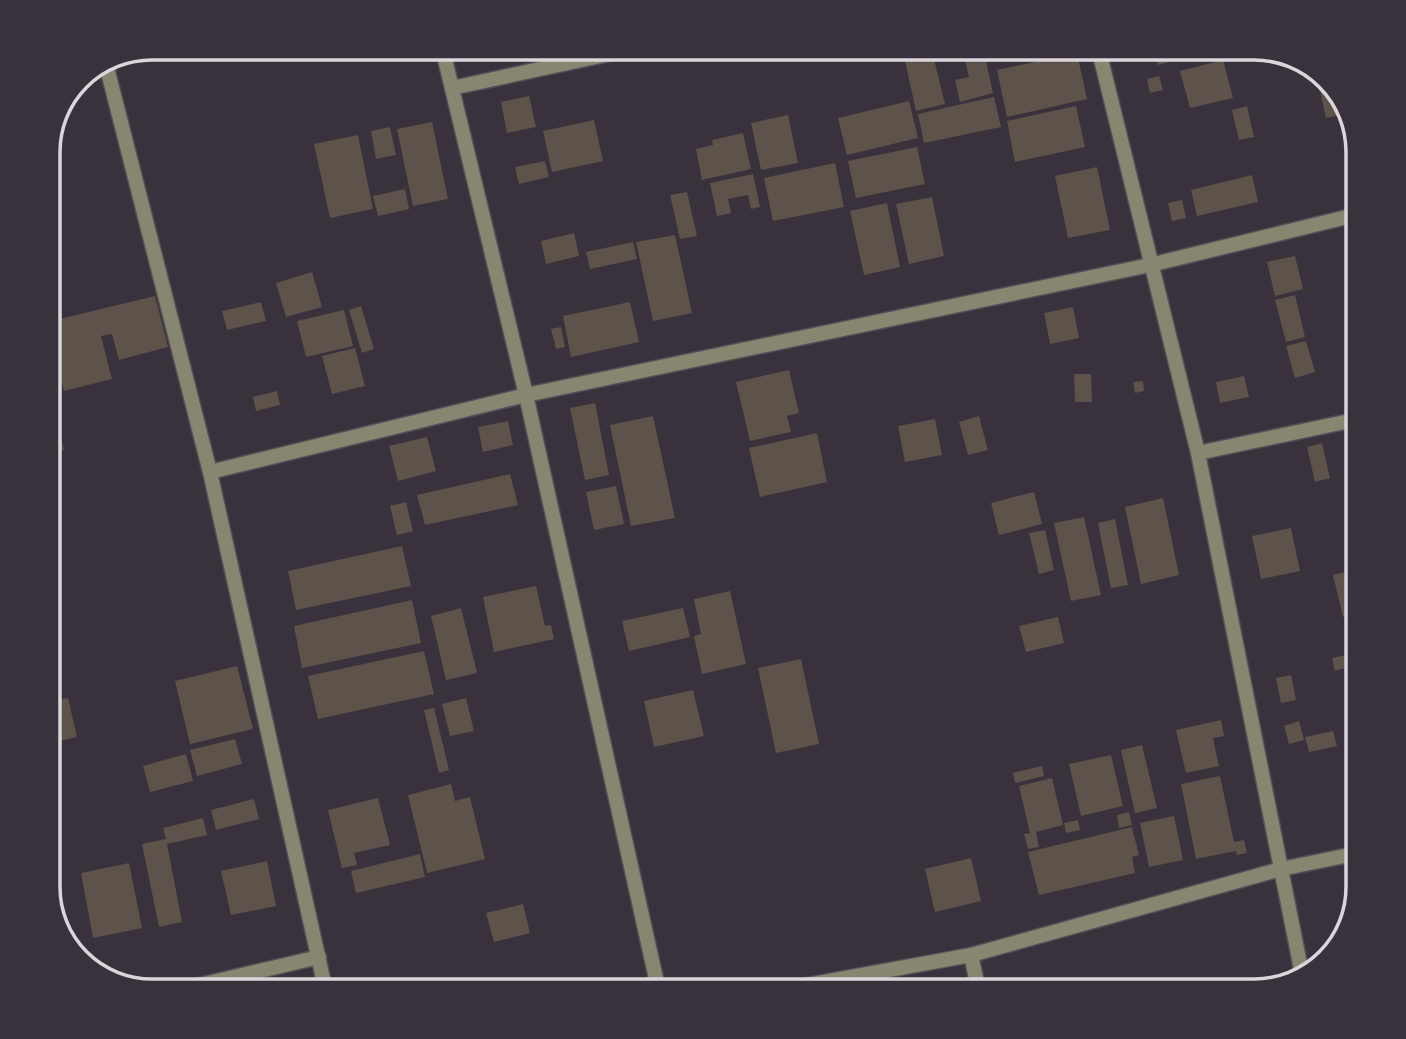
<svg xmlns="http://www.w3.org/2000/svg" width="1406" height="1039" font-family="'Sofia Sans Condensed',sans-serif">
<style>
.building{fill:#5d534a}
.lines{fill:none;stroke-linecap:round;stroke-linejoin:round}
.minor-casing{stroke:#564f58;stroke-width:17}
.minor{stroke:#878670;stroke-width:14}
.rim{fill:none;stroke:#dbd6dc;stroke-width:3.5}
</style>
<rect width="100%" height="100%" fill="#39313b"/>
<!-- building -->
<g class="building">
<polygon points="902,47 943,47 944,53 933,55 945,104 916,111"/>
<polygon points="962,47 983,47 993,93 960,102 955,80 969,77"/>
<polygon points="995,47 1043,47 1044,48 998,58"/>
<polygon points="1153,47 1192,47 1194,55 1158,65"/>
<polygon points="1077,53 1087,99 1007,117 997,70"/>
<polygon points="1223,60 1233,98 1190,108 1180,71"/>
<polygon points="1315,68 1348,105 1350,113 1326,118"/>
<polygon points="1159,76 1163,90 1150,93 1147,79"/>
<polygon points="529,96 536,127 507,133 501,102"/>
<polygon points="994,97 1001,127 924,143 918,114"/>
<polygon points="909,101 918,138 847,155 838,118"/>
<polygon points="1076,106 1085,147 1015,162 1007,121"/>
<polygon points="1247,106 1254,137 1239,140 1232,110"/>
<polygon points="788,115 798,163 761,170 751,123"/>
<polygon points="594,120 603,161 552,172 543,131"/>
<polygon points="432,122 448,199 413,206 397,129"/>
<polygon points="390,127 396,155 376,159 371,131"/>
<polygon points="743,133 751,169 702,180 696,149 713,145 712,140"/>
<polygon points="358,135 373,209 330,218 314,144"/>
<polygon points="917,147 925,184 856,198 848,161"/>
<polygon points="545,161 549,177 519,184 515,167"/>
<polygon points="835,163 844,207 773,221 764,178"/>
<polygon points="1097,167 1110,230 1068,238 1055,176"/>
<polygon points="753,174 760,207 751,209 748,195 728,199 731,213 717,216 710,183"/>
<polygon points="1252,175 1258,202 1197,216 1191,190"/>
<polygon points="405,189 409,209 378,216 373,196"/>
<polygon points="687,192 697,236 680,239 670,195"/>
<polygon points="932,197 944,256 909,264 896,204"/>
<polygon points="1182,200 1186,218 1172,221 1168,203"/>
<polygon points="887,203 900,267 864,275 850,211"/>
<polygon points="574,233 579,256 546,264 541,241"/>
<polygon points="675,235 692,313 653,321 636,242"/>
<polygon points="633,242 637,259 590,269 586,252"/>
<polygon points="1295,256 1303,289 1275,296 1267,262"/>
<polygon points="312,272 322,307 286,317 276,283"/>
<polygon points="1295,295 1305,337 1286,342 1275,300"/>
<polygon points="155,296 168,347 119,360 112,334 101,336 112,379 64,391 49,331 47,331 47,322"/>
<polygon points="261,302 266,321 227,330 222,311"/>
<polygon points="630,302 639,342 571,357 563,316"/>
<polygon points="361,306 374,349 362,353 349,310"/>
<polygon points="1073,307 1079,338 1050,344 1044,313"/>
<polygon points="344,310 353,346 306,357 297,321"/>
<polygon points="561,327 565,347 556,349 551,329"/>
<polygon points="1306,341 1315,372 1295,378 1286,346"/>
<polygon points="355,348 365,386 332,394 322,356"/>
<polygon points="789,370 799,413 787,416 791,432 750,441 736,382"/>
<polygon points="1074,374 1091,374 1092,402 1075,402"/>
<polygon points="1244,376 1249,397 1220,403 1216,382"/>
<polygon points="1143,381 1144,391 1135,393 1133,382"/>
<polygon points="47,387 64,450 47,454"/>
<polygon points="277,391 280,405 256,411 253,397"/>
<polygon points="595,403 609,475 585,480 570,408"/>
<polygon points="653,416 675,518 631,526 610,425"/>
<polygon points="979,416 988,450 968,455 959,422"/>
<polygon points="935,419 942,455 905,462 898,426"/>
<polygon points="508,421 513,445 483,452 478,427"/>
<polygon points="817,433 827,482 760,497 749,448"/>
<polygon points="427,437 436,471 398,481 389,446"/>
<polygon points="1322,443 1330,478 1315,482 1307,447"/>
<polygon points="510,474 518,505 425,525 417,495"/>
<polygon points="616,486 624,524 594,530 586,492"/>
<polygon points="1034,492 1042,524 999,535 991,503"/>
<polygon points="1163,498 1179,575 1141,584 1125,507"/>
<polygon points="406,502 413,531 397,535 390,506"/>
<polygon points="1084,517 1101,595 1071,601 1054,523"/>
<polygon points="1115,519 1128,585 1111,588 1098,523"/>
<polygon points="1291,528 1300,571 1261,579 1252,536"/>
<polygon points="1045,530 1054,570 1039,574 1029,533"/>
<polygon points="402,546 411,586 296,610 288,571"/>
<polygon points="1359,569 1359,613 1343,617 1333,575"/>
<polygon points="536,586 545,626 551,625 554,639 494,652 483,597"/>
<polygon points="730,591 746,664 702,674 694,636 701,634 694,599"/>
<polygon points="412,600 421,643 302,668 294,626"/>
<polygon points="461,608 477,673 446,680 431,616"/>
<polygon points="683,608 690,637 629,651 622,621"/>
<polygon points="1058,617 1064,643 1026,652 1019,626"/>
<polygon points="424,651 434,694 318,719 308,676"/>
<polygon points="1346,655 1349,667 1335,671 1332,658"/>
<polygon points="1359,658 1359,687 1358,687 1351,659"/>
<polygon points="801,659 819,744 776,753 758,668"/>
<polygon points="237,666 253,729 190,744 175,681"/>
<polygon points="1291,675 1296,700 1281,703 1276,678"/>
<polygon points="693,690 704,736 654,747 644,701"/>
<polygon points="68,698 77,737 47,744 47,703"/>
<polygon points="466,698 474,731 450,736 442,704"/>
<polygon points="434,708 449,770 439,773 424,710"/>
<polygon points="1221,720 1224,736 1213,738 1219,766 1186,773 1176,730"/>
<polygon points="1299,721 1304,740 1289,744 1284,726"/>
<polygon points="1333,731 1337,746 1309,752 1305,737"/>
<polygon points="235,739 242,764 197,776 190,750"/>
<polygon points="1142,745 1157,808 1135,813 1121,750"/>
<polygon points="186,754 193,781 150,792 143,766"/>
<polygon points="1111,755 1123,806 1081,816 1069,764"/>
<polygon points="1042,766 1044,776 1015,783 1013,773"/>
<polygon points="1220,776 1234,842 1244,840 1247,853 1237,855 1236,851 1196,859 1181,784"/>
<polygon points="1052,778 1063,825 1036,832 1039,847 1028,849 1024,834 1030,833 1019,786"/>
<polygon points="451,784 455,801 470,797 485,859 427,873 408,795"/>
<polygon points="378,798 390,845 354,853 357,865 342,868 328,810"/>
<polygon points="254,799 259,819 216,830 211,810"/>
<polygon points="1129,812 1132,825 1119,828 1117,815"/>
<polygon points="1174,816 1183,860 1149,867 1140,823"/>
<polygon points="203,818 207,835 167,844 182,922 159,927 142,844 166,839 163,828"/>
<polygon points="1078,820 1080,830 1066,833 1064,823"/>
<polygon points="1132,827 1139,855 1132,857 1135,873 1039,895 1028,852"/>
<polygon points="420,854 425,877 356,893 351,871"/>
<polygon points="1359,855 1358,889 1357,889 1353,856"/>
<polygon points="971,858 981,901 935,912 925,869"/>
<polygon points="267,861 276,906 231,915 221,871"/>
<polygon points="129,863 142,928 93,938 81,873"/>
<polygon points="1357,893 1355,898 1352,907 1350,895"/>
<polygon points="523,904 530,933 494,942 486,913"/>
</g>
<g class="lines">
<defs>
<g id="minor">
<polyline points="442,47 526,395 659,992"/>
<polyline points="1098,47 1198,453 1303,979"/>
<polyline points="106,64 210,472 326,992"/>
<polyline points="452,88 642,47"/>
<polyline points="1198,453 1359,419"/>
<polyline points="210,472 526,395 1150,265 1359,214"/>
<polyline points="971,955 979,992"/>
<polyline points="170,992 319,957"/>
<polyline points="769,992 971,955 1281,869 1359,853"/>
</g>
</defs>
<!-- minor casing -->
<use href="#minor" class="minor-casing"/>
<!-- minor -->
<use href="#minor" class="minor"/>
</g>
<!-- crop -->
<path d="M0 0H1406V1039H0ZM152 60H1254A92 92 0 0 1 1346 152V887A92 92 0 0 1 1254 979H152A92 92 0 0 1 60 887V152A92 92 0 0 1 152 60Z" fill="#39313b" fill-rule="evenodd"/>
<path class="rim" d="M152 60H1254A92 92 0 0 1 1346 152V887A92 92 0 0 1 1254 979H152A92 92 0 0 1 60 887V152A92 92 0 0 1 152 60Z"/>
</svg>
